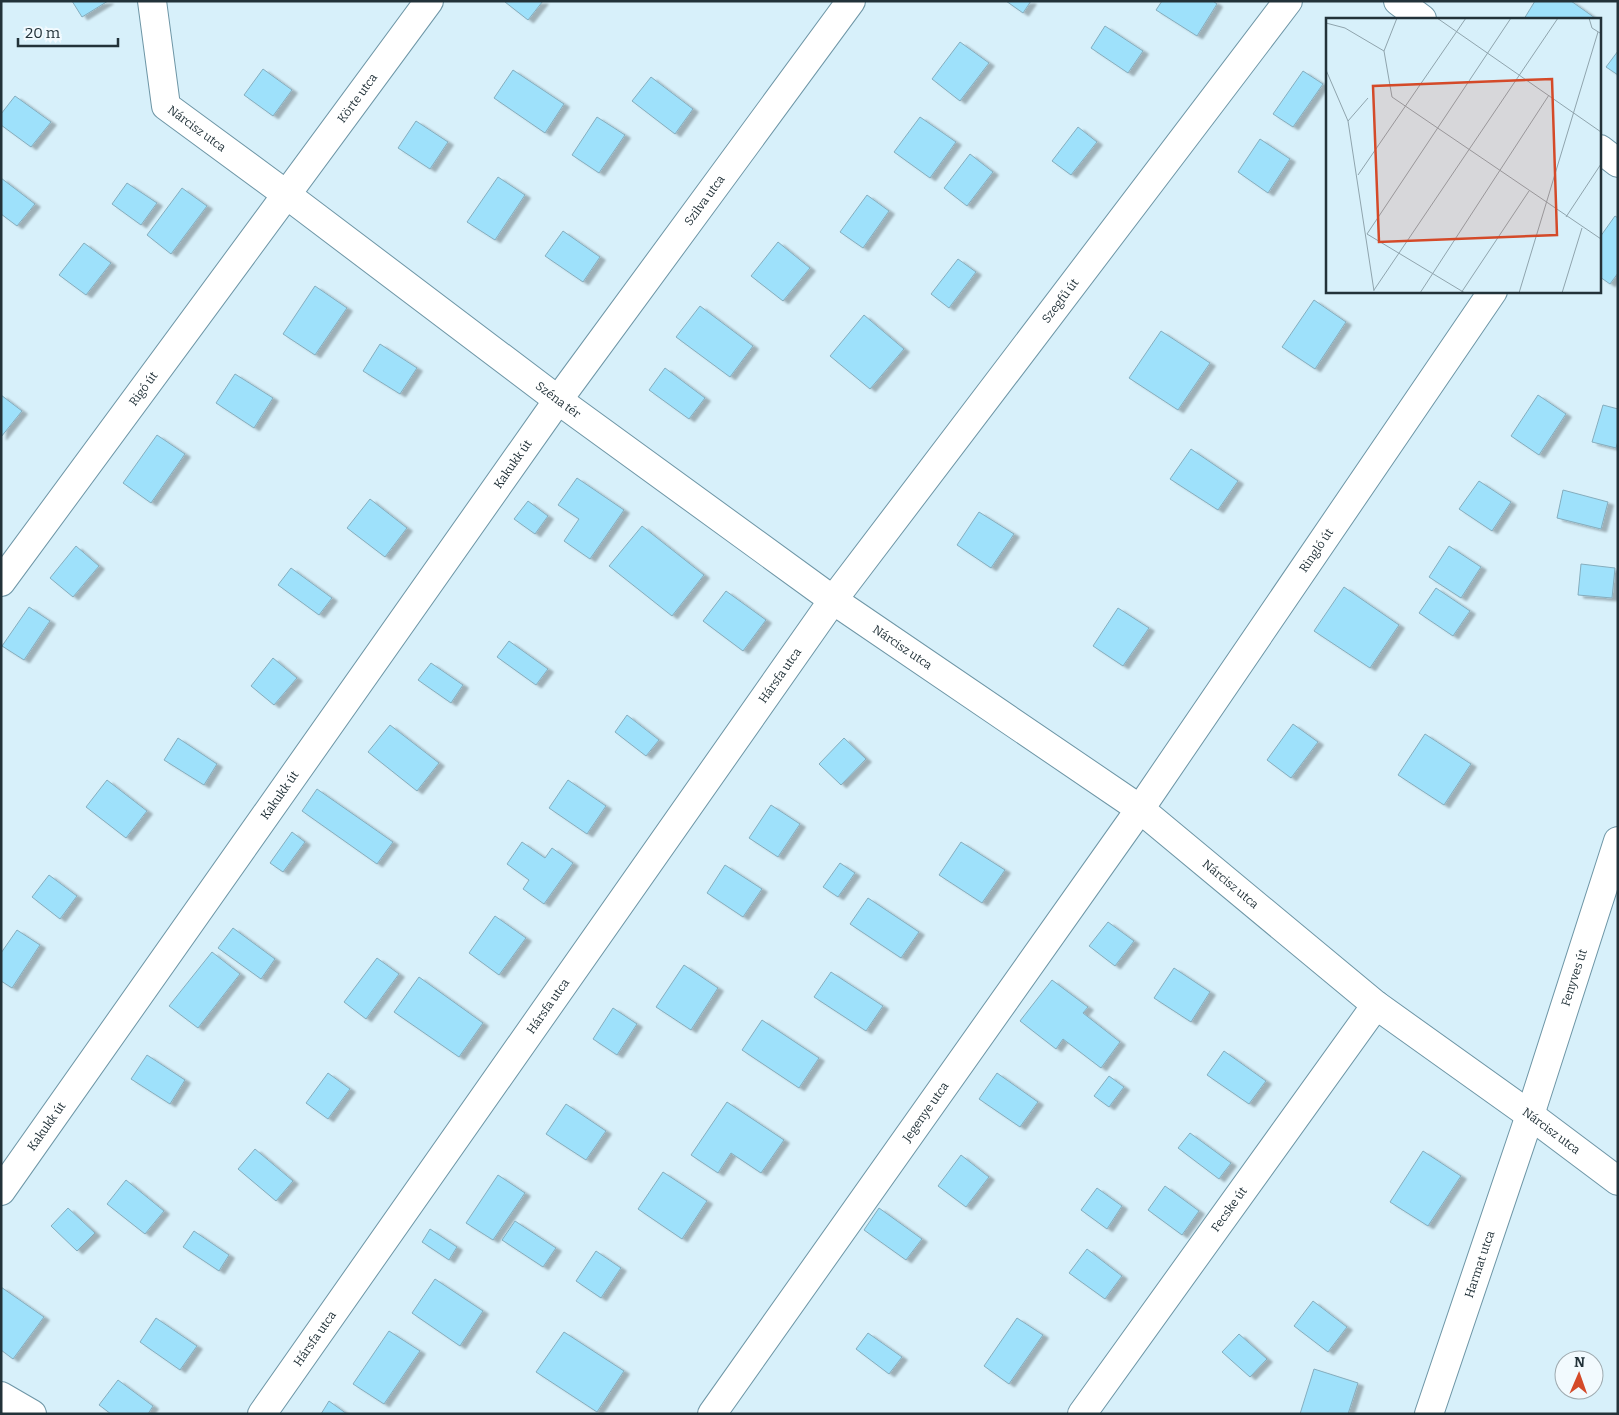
<svg xmlns="http://www.w3.org/2000/svg" width="1619" height="1415" font-family="Bitter,serif">
<style>
.building{fill:#9ee1fb;stroke:#85adbd;filter:url(#shadow)}
.lines{fill:none;stroke-linecap:round;stroke-linejoin:round}
.street-casing{stroke:#6e96a6;stroke-width:30}
.street{stroke:#fff;stroke-width:28}
.labels{text-anchor:middle;stroke-width:4.5;stroke-linejoin:round;paint-order:stroke}
.street-label{font-size:12px;fill:#223239;stroke:#f2fafe}
.inset-road{fill:none;stroke:#8fa4ad;stroke-width:1}
.view{fill:#d44a29;fill-opacity:0.15;stroke:#d44a29;stroke-width:2.5}
.inset-edge{fill:none;stroke:#223239;stroke-width:2.5}
</style>
<defs>
<filter id="shadow"><feDropShadow dx="5.5" dy="3" stdDeviation="1" flood-color="#0004"/></filter>
</defs>
<rect width="100%" height="100%" fill="#d7f0fa"/>
<!-- building -->
<g class="building">
<polygon points="72,1 108,1 82,17"/>
<polygon points="506,1 543,1 528,20 505,2"/>
<polygon points="1006,1 1031,1 1023,13"/>
<polygon points="1162,1 1213,1 1217,4 1197,36 1156,10"/>
<polygon points="1535,1 1571,1 1595,18 1524,19"/>
<polygon points="1105,26 1143,51 1128,73 1091,48"/>
<polygon points="960,42 989,63 960,101 932,79"/>
<polygon points="1618,51 1618,75 1606,67"/>
<polygon points="263,69 292,90 273,116 244,95"/>
<polygon points="513,70 564,104 545,133 494,98"/>
<polygon points="1303,71 1323,84 1293,127 1273,114"/>
<polygon points="651,77 693,109 675,134 632,101"/>
<polygon points="15,96 51,122 31,147 1,125 1,114"/>
<polygon points="597,117 625,135 599,173 572,155"/>
<polygon points="920,117 956,142 930,178 894,152"/>
<polygon points="416,121 448,142 430,169 398,148"/>
<polygon points="1078,127 1097,142 1071,175 1052,161"/>
<polygon points="1260,139 1290,159 1268,193 1238,172"/>
<polygon points="970,154 993,172 967,206 944,188"/>
<polygon points="498,177 525,195 495,240 467,222"/>
<polygon points="1,178 35,204 17,226 1,214"/>
<polygon points="127,183 157,203 141,225 112,204"/>
<polygon points="182,188 207,206 171,254 147,235"/>
<polygon points="867,195 889,211 863,248 840,232"/>
<polygon points="1615,216 1618,218 1618,273 1610,284 1600,277 1600,237"/>
<polygon points="563,231 600,257 583,282 545,256"/>
<polygon points="778,242 810,268 783,301 751,276"/>
<polygon points="84,243 111,263 86,295 59,275"/>
<polygon points="958,259 976,272 949,308 931,294"/>
<polygon points="315,286 347,308 315,355 283,334"/>
<polygon points="1314,300 1346,322 1315,369 1282,347"/>
<polygon points="700,306 753,346 730,377 676,337"/>
<polygon points="864,315 904,349 870,389 830,356"/>
<polygon points="1161,331 1210,363 1178,410 1129,378"/>
<polygon points="380,344 417,368 400,394 363,371"/>
<polygon points="665,368 705,398 689,419 649,390"/>
<polygon points="235,374 273,398 254,428 216,403"/>
<polygon points="1,395 22,411 1,437"/>
<polygon points="1538,395 1566,414 1539,455 1511,436"/>
<polygon points="1603,405 1618,409 1618,441 1616,448 1592,442"/>
<polygon points="157,435 185,454 151,503 123,483"/>
<polygon points="1191,449 1238,481 1218,510 1170,479"/>
<polygon points="577,478 624,510 590,559 564,541 579,519 558,505"/>
<polygon points="1479,481 1511,502 1492,531 1459,509"/>
<polygon points="1563,490 1608,502 1601,529 1557,518"/>
<polygon points="370,499 407,528 385,557 347,528"/>
<polygon points="528,501 548,516 535,534 514,519"/>
<polygon points="979,512 1014,534 991,568 957,545"/>
<polygon points="642,526 704,575 672,616 609,566"/>
<polygon points="76,546 99,566 73,597 50,578"/>
<polygon points="1449,546 1481,567 1461,598 1429,577"/>
<polygon points="1581,564 1615,568 1612,598 1578,595"/>
<polygon points="291,568 332,598 319,615 278,585"/>
<polygon points="1344,587 1399,625 1370,668 1314,631"/>
<polygon points="1436,588 1470,611 1453,636 1419,613"/>
<polygon points="726,591 766,620 743,651 703,621"/>
<polygon points="29,607 50,621 24,660 2,646"/>
<polygon points="1118,608 1149,628 1123,666 1093,646"/>
<polygon points="509,641 548,669 536,685 497,657"/>
<polygon points="273,658 297,678 274,705 251,686"/>
<polygon points="431,663 463,685 451,703 418,680"/>
<polygon points="627,715 659,740 646,756 615,732"/>
<polygon points="1293,724 1318,742 1291,778 1267,760"/>
<polygon points="390,725 439,763 417,791 368,752"/>
<polygon points="1425,734 1471,764 1444,805 1398,775"/>
<polygon points="178,738 217,764 204,785 164,760"/>
<polygon points="844,738 866,759 841,785 819,764"/>
<polygon points="107,780 147,811 126,838 86,807"/>
<polygon points="568,780 606,806 587,834 549,808"/>
<polygon points="317,789 393,842 377,864 302,811"/>
<polygon points="771,805 800,824 778,857 749,838"/>
<polygon points="292,832 305,842 283,872 270,863"/>
<polygon points="522,842 545,858 552,848 573,863 544,904 523,889 529,880 507,864"/>
<polygon points="961,842 1005,870 982,903 939,875"/>
<polygon points="840,863 855,873 838,897 823,887"/>
<polygon points="725,865 762,889 743,917 707,893"/>
<polygon points="49,875 77,896 60,919 32,897"/>
<polygon points="868,898 919,932 901,958 850,924"/>
<polygon points="495,916 526,938 499,975 469,953"/>
<polygon points="1108,922 1134,941 1115,966 1089,946"/>
<polygon points="233,928 275,959 261,979 218,948"/>
<polygon points="17,930 40,945 12,988 1,981 1,953"/>
<polygon points="212,952 240,974 198,1028 169,1006"/>
<polygon points="377,958 399,974 366,1019 344,1002"/>
<polygon points="684,965 718,988 691,1030 656,1007"/>
<polygon points="1174,968 1210,992 1191,1022 1154,998"/>
<polygon points="831,972 883,1006 866,1031 814,997"/>
<polygon points="419,977 483,1023 459,1057 394,1012"/>
<polygon points="1052,980 1088,1007 1083,1013 1120,1042 1101,1068 1063,1039 1056,1049 1020,1021"/>
<polygon points="613,1008 637,1024 617,1055 593,1039"/>
<polygon points="762,1020 819,1058 799,1088 742,1050"/>
<polygon points="1224,1051 1266,1081 1249,1104 1207,1075"/>
<polygon points="147,1055 185,1080 170,1104 131,1079"/>
<polygon points="328,1073 350,1089 328,1119 306,1103"/>
<polygon points="997,1073 1038,1102 1020,1127 979,1099"/>
<polygon points="1109,1076 1124,1087 1109,1107 1094,1096"/>
<polygon points="727,1102 784,1140 761,1173 731,1153 718,1173 691,1155"/>
<polygon points="566,1104 606,1131 586,1160 546,1134"/>
<polygon points="1190,1133 1231,1163 1219,1179 1178,1148"/>
<polygon points="255,1149 293,1181 276,1201 238,1169"/>
<polygon points="1423,1151 1461,1176 1428,1226 1390,1202"/>
<polygon points="961,1155 989,1177 966,1207 938,1186"/>
<polygon points="663,1172 707,1201 682,1239 638,1209"/>
<polygon points="498,1175 525,1193 493,1240 466,1223"/>
<polygon points="126,1180 164,1211 145,1234 107,1204"/>
<polygon points="1165,1186 1199,1211 1182,1235 1148,1210"/>
<polygon points="1097,1188 1122,1206 1107,1229 1081,1210"/>
<polygon points="68,1208 95,1233 77,1251 51,1226"/>
<polygon points="879,1208 922,1239 906,1260 864,1230"/>
<polygon points="515,1221 556,1248 543,1267 502,1240"/>
<polygon points="430,1229 457,1247 449,1260 422,1242"/>
<polygon points="194,1231 229,1255 219,1271 183,1247"/>
<polygon points="1087,1249 1122,1276 1105,1299 1069,1273"/>
<polygon points="596,1251 621,1268 601,1298 576,1281"/>
<polygon points="435,1279 483,1311 460,1346 412,1313"/>
<polygon points="1,1287 44,1317 13,1359 1,1350"/>
<polygon points="1313,1301 1347,1327 1328,1352 1294,1326"/>
<polygon points="156,1318 197,1346 180,1370 140,1342"/>
<polygon points="1017,1318 1043,1335 1009,1384 984,1366"/>
<polygon points="389,1331 420,1351 384,1404 353,1384"/>
<polygon points="564,1332 624,1371 597,1412 536,1372"/>
<polygon points="868,1333 902,1357 889,1374 856,1349"/>
<polygon points="1239,1334 1267,1359 1250,1377 1222,1352"/>
<polygon points="1314,1369 1358,1383 1348,1414 1300,1414"/>
<polygon points="118,1380 153,1406 148,1414 111,1414 99,1405"/>
<polygon points="329,1401 347,1414 321,1414"/>
</g>
<g class="lines">
<defs>
<g id="street">
<path id="s1" d="M 152,1 L 166,106 L 287,195 L 558,400 L 833,600 L 1140,809 L 1376,1005 L 1530,1115 L 1618,1181"/>
<polyline points="1398,1 1422,19"/>
<polyline points="1600,149 1618,163"/>
<path id="s2" d="M 1,582 L 429,1"/>
<path id="s3" d="M 1,1191 L 558,400 L 851,1"/>
<polyline points="1,1396 32,1414"/>
<path id="s4" d="M 262,1414 L 833,600 L 1288,1"/>
<path id="s5" d="M 712,1414 L 1140,809 L 1493,291"/>
<path id="s6" d="M 1082,1414 L 1376,1005"/>
<path id="s7" d="M 1429,1414 L 1530,1115 L 1618,841"/>
</g>
</defs>
<!-- street casing -->
<use href="#street" class="street-casing"/>
<!-- street -->
<use href="#street" class="street"/>
</g>
<g class="labels">
<!-- street labels -->
<g class="street-label">
<text dy="4" stroke="none"><textPath href="#s2" startOffset="601">Körte utca</textPath></text>
<text dy="4" stroke="none"><textPath href="#s1" startOffset="144">Nárcisz utca</textPath></text>
<text dy="4" stroke="none"><textPath href="#s3" startOffset="1215">Szilva utca</textPath></text>
<text dy="4" stroke="none"><textPath href="#s4" startOffset="1370">Szegfű út</textPath></text>
<text dy="4" stroke="none"><textPath href="#s2" startOffset="240">Rigó út</textPath></text>
<text dy="4" stroke="none"><textPath href="#s1" startOffset="596">Széna tér</textPath></text>
<text dy="4" stroke="none"><textPath href="#s3" startOffset="889">Kakukk út</textPath></text>
<text dy="4" stroke="none"><textPath href="#s5" startOffset="1054">Ringló út</textPath></text>
<text dy="4" stroke="none"><textPath href="#s1" startOffset="1020">Nárcisz utca</textPath></text>
<text dy="4" stroke="none"><textPath href="#s4" startOffset="902">Hársfa utca</textPath></text>
<text dy="4" stroke="none"><textPath href="#s3" startOffset="484">Kakukk út</textPath></text>
<text dy="4" stroke="none"><textPath href="#s1" startOffset="1425">Nárcisz utca</textPath></text>
<text dy="4" stroke="none"><textPath href="#s7" startOffset="460">Fenyves út</textPath></text>
<text dy="4" stroke="none"><textPath href="#s4" startOffset="498">Hársfa utca</textPath></text>
<text dy="4" stroke="none"><textPath href="#s5" startOffset="370">Jegenye utca</textPath></text>
<text dy="4" stroke="none"><textPath href="#s3" startOffset="79">Kakukk út</textPath></text>
<text dy="4" stroke="none"><textPath href="#s1" startOffset="1830">Nárcisz utca</textPath></text>
<text dy="4" stroke="none"><textPath href="#s6" startOffset="252">Fecske út</textPath></text>
<text dy="4" stroke="none"><textPath href="#s7" startOffset="158">Harmat utca</textPath></text>
<text dy="4" stroke="none"><textPath href="#s4" startOffset="92">Hársfa utca</textPath></text>
</g>
</g>
<!-- overview -->
<g transform="translate(1326 18)">
<rect width="275" height="275" fill="#d7f0fa"/>
<path class="inset-road" d="M 111,0 L 275,114M 263,0 L 266,10 L 274,15M 0,5 L 19,10 L 58,33M 58,33 L 66,79 L 275,221M 58,33 L 71,0M 0,52 L 22,103 L 48,273M 22,103 L 42,80M 32,157 L 140,0M 240,199 L 275,146M 48,272 L 232,0M 94,275 L 223,77M 135,275 L 203,173M 139,275 L 41,216 L 185,0M 193,275 L 272,14M 236,275 L 256,210"/>
<path class="view" d="M 226,61 L 231,217 L 53,224 L 47,68 Z"/>
<rect width="275" height="275" class="inset-edge"/>
</g>
<!-- border -->
<rect width="1619" height="1415" fill="none" stroke="#223239" stroke-width="5"/>
<!-- north arrow -->
<g transform="translate(1579 1375) rotate(2)"><circle r="24" fill="#f2fafe" stroke="#9faaaf"/>
<path d="M0-4L9 19L0 12L-9 19Z" fill="#d44a29"/>
<text y="-8" font-size="14" font-weight="bold" text-anchor="middle" fill="#223239">N</text>
</g>
<!-- scale -->
<path d="M18 38v8h100v-8" fill="none" stroke="#223239" stroke-width="2.5"/>
<text x="25" y="38" font-size="15" fill="#223239" stroke="#f2fafe" stroke-width="4" paint-order="stroke">20 m</text>
</svg>
